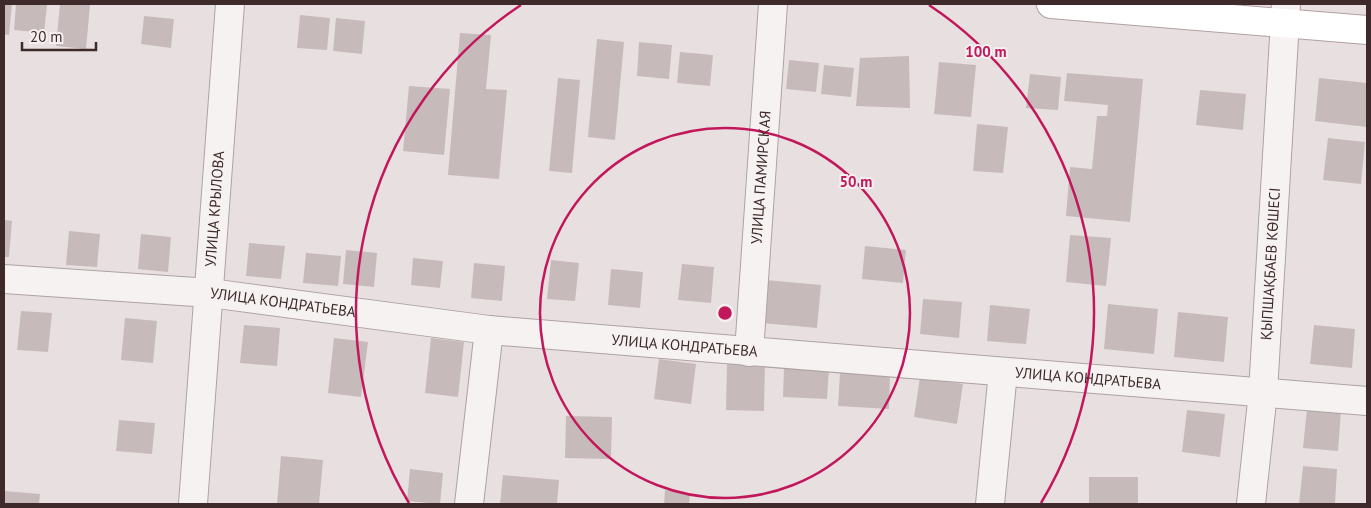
<svg xmlns="http://www.w3.org/2000/svg" width="1371" height="508" font-family="'PT Sans',sans-serif">
<style>
.building{fill:#c7babb}
.lines{fill:none;stroke-linecap:round;stroke-linejoin:round}
.minor-casing{stroke:#aea2a2;stroke-width:30}
.major-casing{stroke:#b2a0a1;stroke-width:30}
.minor{stroke:#f6f2f2;stroke-width:28}
.major{stroke:#fff;stroke-width:28}
.ring{fill:none;stroke:#c2185b;stroke-width:2.5}
.labels{text-anchor:middle;stroke-width:4;stroke-linejoin:round;paint-order:stroke}
.street-label{font-size:15px;fill:#3e2a2a;stroke:#f5efef}
.centre{fill:#c2185b;stroke:#f5efef;stroke-width:2.5}
.ring-label{font-size:15px;text-anchor:middle;font-weight:bold;fill:#c2185b;stroke:#f5efef;stroke-width:4;stroke-linejoin:round;paint-order:stroke}
</style>
<rect width="100%" height="100%" fill="#e8e0e0"/>
<!-- building -->
<g class="building">
<polygon points="4,4 12,4 9,35 4,34"/>
<polygon points="16,4 47,5 44,33 14,30"/>
<polygon points="60,4 90,5 86,49 56,46"/>
<polygon points="300,15 330,18 327,50 297,48"/>
<polygon points="144,16 174,19 171,48 141,44"/>
<polygon points="336,18 365,21 362,54 333,51"/>
<polygon points="460,33 491,35 486,89 507,90 499,179 448,175"/>
<polygon points="597,39 624,42 615,140 588,137"/>
<polygon points="639,42 672,45 669,79 637,76"/>
<polygon points="680,52 713,55 710,86 677,83"/>
<polygon points="909,56 910,108 856,106 860,58"/>
<polygon points="789,60 819,63 816,92 786,89"/>
<polygon points="939,62 976,65 971,117 934,114"/>
<polygon points="824,65 854,68 851,97 821,94"/>
<polygon points="1067,73 1143,79 1130,222 1066,216 1070,167 1092,169 1097,116 1107,116 1108,105 1064,101"/>
<polygon points="1030,74 1061,77 1058,110 1026,108"/>
<polygon points="558,78 580,80 572,173 549,171"/>
<polygon points="1319,78 1367,83 1367,127 1315,121"/>
<polygon points="409,86 450,89 444,155 403,151"/>
<polygon points="1200,90 1246,94 1243,130 1196,125"/>
<polygon points="977,124 1008,127 1003,173 973,171"/>
<polygon points="1328,138 1365,142 1361,184 1323,180"/>
<polygon points="4,220 12,221 9,257 4,257"/>
<polygon points="69,231 100,234 97,267 66,265"/>
<polygon points="141,234 171,237 168,272 138,269"/>
<polygon points="1070,235 1111,238 1106,286 1066,282"/>
<polygon points="249,243 285,246 281,279 246,276"/>
<polygon points="865,246 906,250 903,283 862,279"/>
<polygon points="346,250 377,253 374,287 343,284"/>
<polygon points="306,253 341,256 338,286 303,283"/>
<polygon points="413,258 443,261 440,288 411,285"/>
<polygon points="551,260 579,263 575,301 547,299"/>
<polygon points="474,263 505,266 502,301 471,298"/>
<polygon points="682,264 714,267 711,303 678,300"/>
<polygon points="611,269 643,272 640,308 608,305"/>
<polygon points="766,280 821,285 817,328 762,323"/>
<polygon points="923,299 962,302 959,338 920,334"/>
<polygon points="1108,304 1158,309 1154,354 1104,349"/>
<polygon points="990,305 1030,309 1026,344 987,341"/>
<polygon points="21,311 52,313 48,352 17,350"/>
<polygon points="1178,312 1228,317 1224,362 1174,357"/>
<polygon points="125,318 157,321 153,363 121,360"/>
<polygon points="244,325 280,328 277,366 240,363"/>
<polygon points="1314,325 1355,329 1352,368 1310,364"/>
<polygon points="334,338 368,342 361,397 328,393"/>
<polygon points="431,338 464,342 458,397 425,393"/>
<polygon points="659,359 696,364 691,404 654,399"/>
<polygon points="727,362 765,362 764,411 726,410"/>
<polygon points="784,366 829,368 827,399 783,397"/>
<polygon points="840,373 890,375 889,409 838,406"/>
<polygon points="920,377 963,384 957,424 914,417"/>
<polygon points="1307,409 1341,411 1338,451 1303,448"/>
<polygon points="1187,410 1225,414 1220,457 1182,452"/>
<polygon points="566,416 612,417 611,459 565,458"/>
<polygon points="119,420 155,423 152,454 116,451"/>
<polygon points="281,456 323,460 319,504 277,504"/>
<polygon points="1303,466 1337,469 1335,504 1299,504"/>
<polygon points="410,469 443,473 440,504 407,501"/>
<polygon points="503,475 559,480 557,504 500,504"/>
<rect x="1089" y="477" width="49" height="27"/>
<polygon points="665,490 690,494 689,504 664,504"/>
<polygon points="4,491 40,494 39,504 4,504"/>
</g>
<g class="lines">
<defs>
<g id="minor">
<path id="s1" d="M 4,279 L 210,293 L 489,330 L 1367,401"/>
<path id="s2" d="M 749,352 L 773,4"/>
<path id="s3" d="M 193,504 L 230,4"/>
<polyline points="469,504 489,330"/>
<polyline points="990,504 1003,372"/>
<path id="s4" d="M 1251,504 L 1263,392 L 1286,4"/>
</g>
<polyline id="major" points="1051,4 1367,30"/>
</defs>
<!-- minor casing -->
<use href="#minor" class="minor-casing"/>
<!-- major casing -->
<use href="#major" class="major-casing"/>
<!-- minor -->
<use href="#minor" class="minor"/>
<!-- major -->
<use href="#major" class="major"/>
</g>
<!-- distance rings -->
<g class="ring">
<circle cx="725" cy="313" r="185"/>
<path d="M409 503A369 369 0 0 1 521 5M929 5A369 369 0 0 1 1041 503"/>
</g>
<g class="labels">
<!-- street labels -->
<g class="street-label">
<text dy="5" stroke="none"><textPath href="#s2" startOffset="175">УЛИЦА ПАМИРСКАЯ</textPath></text>
<text dy="5" stroke="none"><textPath href="#s3" startOffset="296">УЛИЦА КРЫЛОВА</textPath></text>
<text dy="5" stroke="none"><textPath href="#s4" startOffset="241">ҚЫПШАҚБАЕВ КӨШЕСІ</textPath></text>
<text dy="5" stroke="none"><textPath href="#s1" startOffset="280">УЛИЦА КОНДРАТЬЕВА</textPath></text>
<text dy="5" stroke="none"><textPath href="#s1" startOffset="684">УЛИЦА КОНДРАТЬЕВА</textPath></text>
<text dy="5" stroke="none"><textPath href="#s1" startOffset="1089">УЛИЦА КОНДРАТЬЕВА</textPath></text>
</g>
</g>
<circle cx="725" cy="313" r="8" class="centre"/>
<g class="ring-label">
<text x="986" y="57">100 m</text>
<text x="856" y="187">50 m</text>
</g>
<!-- border -->
<rect width="1371" height="508" fill="none" stroke="#3e2a2a" stroke-width="10"/>
<!-- scale -->
<path d="M22 42v8h74v-8" fill="none" stroke="#3e2a2a" stroke-width="2.5"/>
<text x="30" y="42" font-size="15" fill="#3e2a2a" stroke="#f5efef" stroke-width="4" paint-order="stroke">20 m</text>
</svg>
